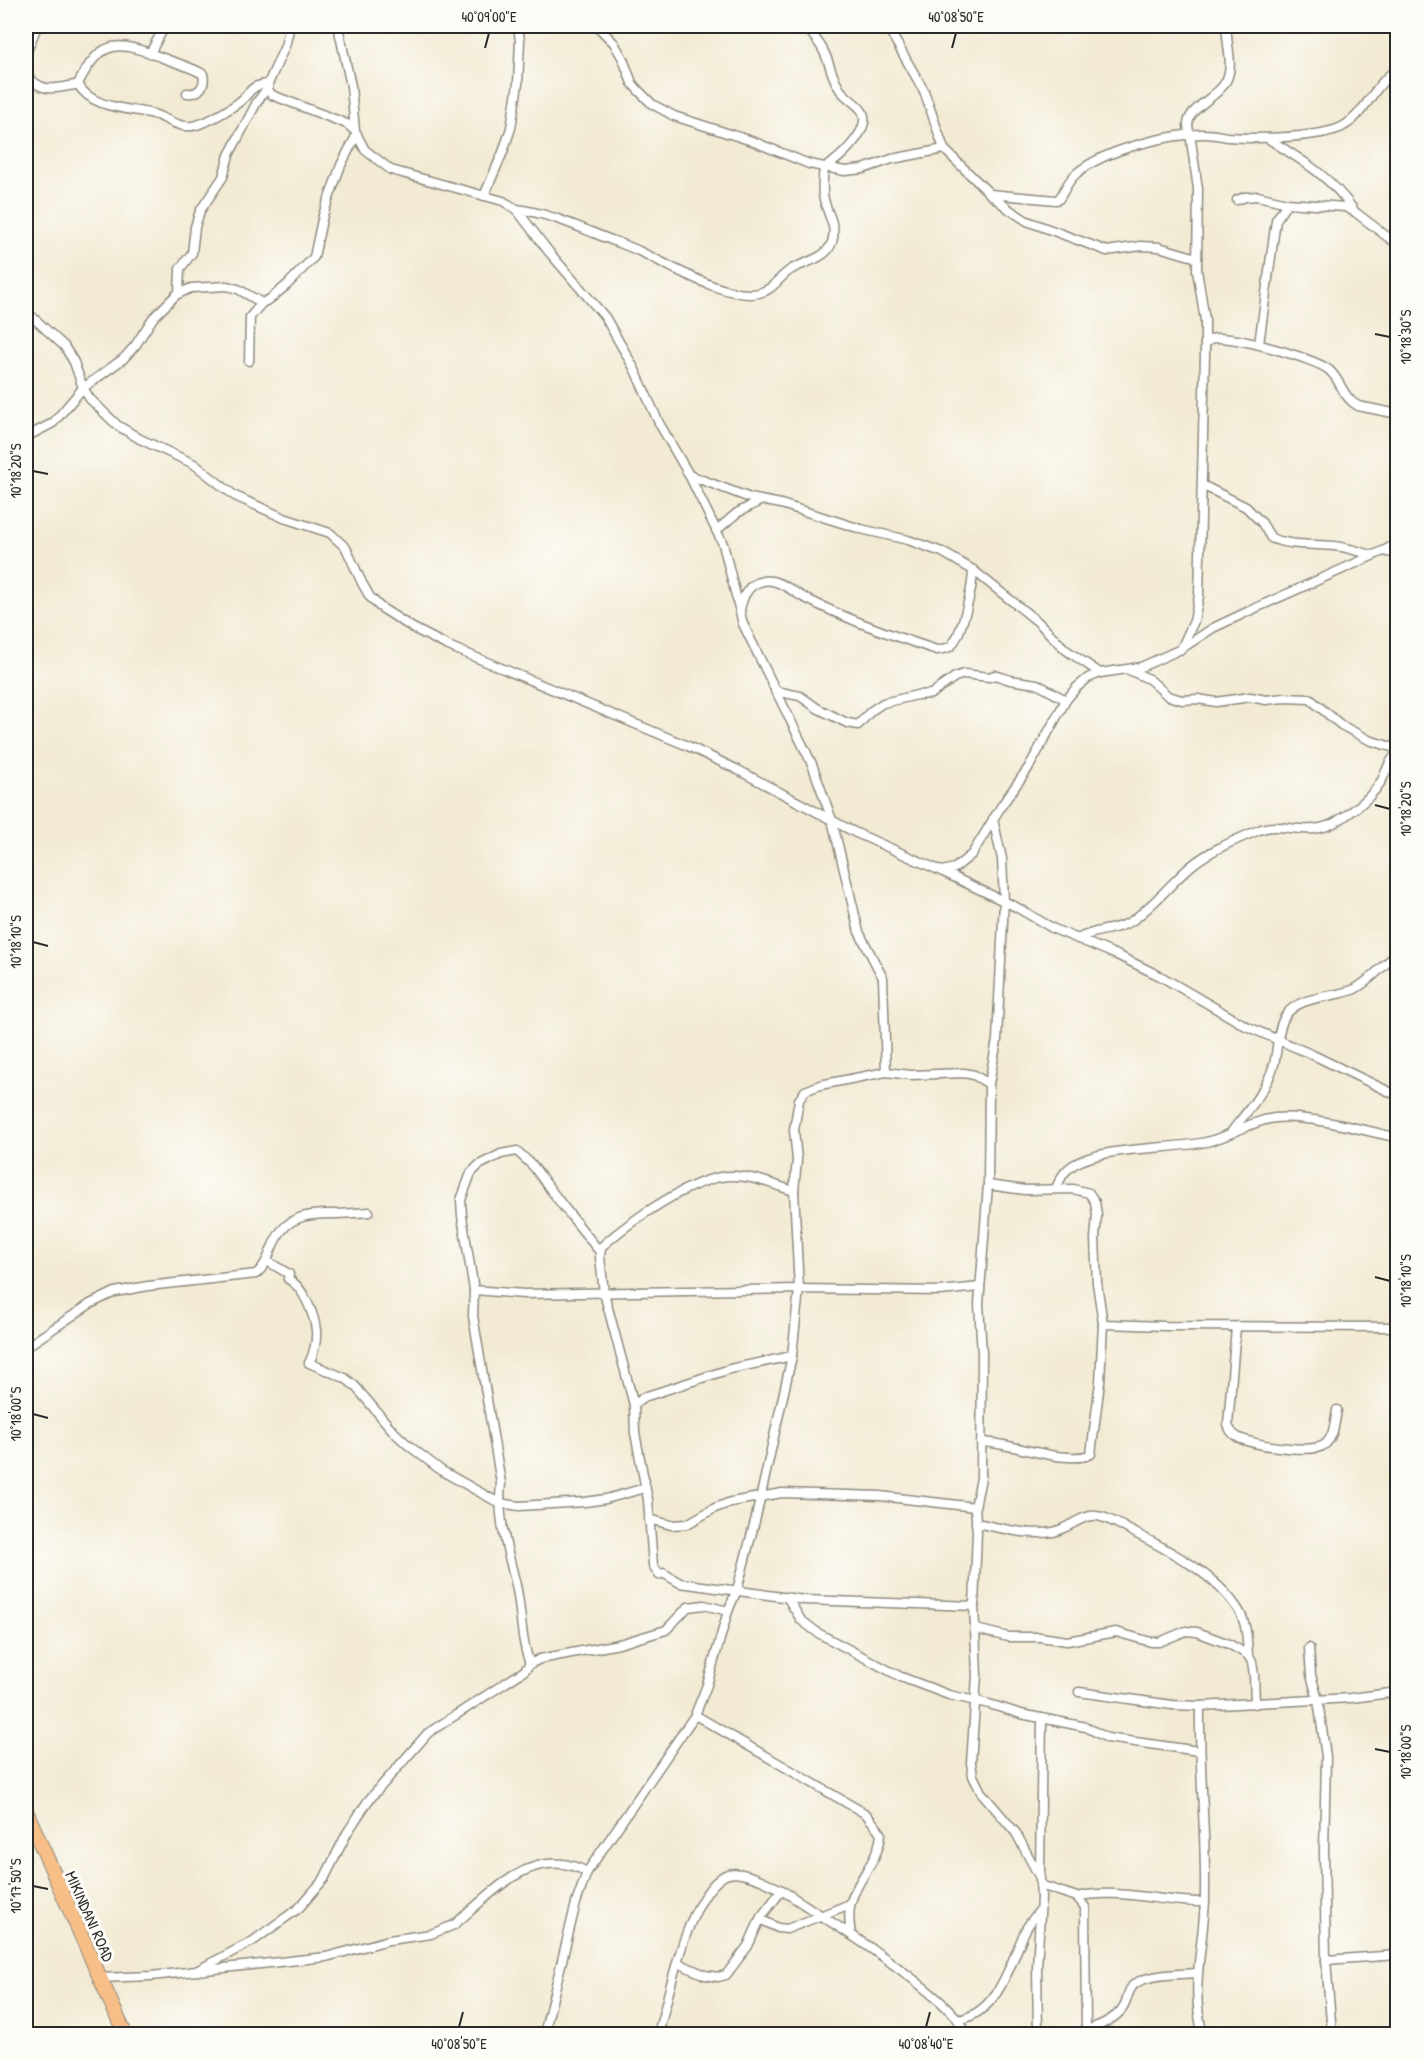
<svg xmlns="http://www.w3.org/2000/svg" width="1423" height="2060" font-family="'Patrick Hand',sans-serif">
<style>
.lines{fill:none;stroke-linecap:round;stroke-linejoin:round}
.minor-casing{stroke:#8e8a7f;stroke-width:11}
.trunk-casing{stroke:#8e8a7f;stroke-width:16}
.minor{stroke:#fff;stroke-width:8}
.trunk{stroke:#f7be87;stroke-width:14}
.ticks{fill:none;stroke:#2b2b2b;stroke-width:2}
.labels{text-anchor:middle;stroke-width:6;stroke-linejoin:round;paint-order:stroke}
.street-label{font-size:16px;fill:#2b2b2b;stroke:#fdfcf7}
.neatline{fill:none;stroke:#2b2b2b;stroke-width:2}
.ticks-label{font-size:15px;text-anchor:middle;fill:#2b2b2b}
</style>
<rect width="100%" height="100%" fill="#fdfcf7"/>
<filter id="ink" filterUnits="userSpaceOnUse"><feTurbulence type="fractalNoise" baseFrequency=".0167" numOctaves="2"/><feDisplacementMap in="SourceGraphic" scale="12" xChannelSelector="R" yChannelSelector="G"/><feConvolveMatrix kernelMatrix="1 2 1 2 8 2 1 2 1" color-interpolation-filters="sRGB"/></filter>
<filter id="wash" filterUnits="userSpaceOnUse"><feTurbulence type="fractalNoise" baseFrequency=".008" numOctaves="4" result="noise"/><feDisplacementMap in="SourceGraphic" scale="24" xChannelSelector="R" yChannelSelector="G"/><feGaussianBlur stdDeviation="1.35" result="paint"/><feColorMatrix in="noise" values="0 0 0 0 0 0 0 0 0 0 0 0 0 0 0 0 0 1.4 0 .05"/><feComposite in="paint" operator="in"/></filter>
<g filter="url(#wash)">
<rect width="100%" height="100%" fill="#f2ead3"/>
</g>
<g filter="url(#ink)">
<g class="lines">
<defs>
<g id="minor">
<polyline points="290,26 285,46 268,84 268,90 272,95 347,124 355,131 365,150 391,170 503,201 516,209 549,252 605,317 634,368 659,423 689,475 723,544 743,624 812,764 832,820 859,932 883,978 886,1072"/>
<polyline points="338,26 351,86 355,131"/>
<polyline points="597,26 614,43 623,59 632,83 638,90 652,104 674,116 752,141 809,164 845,171 863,169 892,159 944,149"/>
<path d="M 805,26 C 812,34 820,43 824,52 C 830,64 832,77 839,88 C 844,97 856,102 862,111 C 873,129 839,159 826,167"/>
<polyline points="887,26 924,91 944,149 990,194 1010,210 1027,221 1107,251 1141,246 1159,247 1197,258"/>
<polyline points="1395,26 1398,30"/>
<polyline points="150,53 165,26"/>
<polyline points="26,54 37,26"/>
<path d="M 26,75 C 43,93 52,89 75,85 L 78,84 C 101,37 119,41 163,58 C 176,63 191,67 203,74 C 206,85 199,95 187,93"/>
<path d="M 78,84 C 91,109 130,108 153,114 C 169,119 181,130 197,125 C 210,121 228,110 238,103 C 253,92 247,86 268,84"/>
<path d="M 1267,138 C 1301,160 1329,175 1353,209"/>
<path d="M 990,194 L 1056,200 L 1059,199 C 1065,190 1068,180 1077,173 C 1104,150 1171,133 1206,134 C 1213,134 1221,136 1228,137 C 1257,139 1310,138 1337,129 C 1365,119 1373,83 1398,69"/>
<polyline points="484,196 503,152 511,128 518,84 520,41 518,26"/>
<polyline points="1237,200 1245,197 1258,196 1287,203 1345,207 1355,212 1398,245"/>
<path d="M 516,209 C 543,212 569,223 594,233 C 609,240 625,244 641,252 C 671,266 727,300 759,293 C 774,290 779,276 792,269 C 804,262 827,259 832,242 C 837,227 829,217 825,203 C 821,192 823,178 824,167"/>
<polyline points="179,293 180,269 192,253 195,227 200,211 223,177 229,155 257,102 268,87"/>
<polyline points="26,311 64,346 74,362 83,388 90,399 117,425 140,439 194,464 235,496 284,518 330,533 346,548 362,583 370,597 380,607 413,628 446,645 688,746 738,770 854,832 941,871 1016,907 1054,929 1117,955 1162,977 1246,1026 1313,1055 1398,1096"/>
<path d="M 1205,344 C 1206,343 1211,339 1212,339 C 1227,333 1317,359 1329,370 C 1341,380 1342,397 1358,406 L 1398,414"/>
<polyline points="1259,344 1276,220 1287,203"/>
<polyline points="249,361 250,317 262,303 270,299 287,285 314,257 323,215 341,165 357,134"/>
<polyline points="26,437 53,423 83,388 123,359 135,346 153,318 176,295 191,288 227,286 238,289 262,303"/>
<polyline points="689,475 750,498 781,504 861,529 908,540 942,552 973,570 1038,622 1066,650 1100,673"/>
<path d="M 1202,485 L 1246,507 L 1262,523 L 1271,538 C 1290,546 1313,544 1334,546 C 1347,547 1360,552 1372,555"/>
<polyline points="717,530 737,513 760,501"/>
<polyline points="1383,551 1398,554"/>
<path d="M 740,611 C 742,597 748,584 763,581 C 778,578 793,592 805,598 C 846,619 893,636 937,650 C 942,649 947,649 951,646 C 962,635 973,586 973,570"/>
<path d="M 1181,649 L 1194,621 L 1199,596 L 1205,354 L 1205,320 L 1197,270 L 1198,189 L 1190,134 C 1179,109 1217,100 1226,81 C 1235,64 1225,43 1227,26"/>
<polyline points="1129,670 1149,679 1168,696 1182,700 1198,699 1216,702 1250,697 1266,700 1284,698 1310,699 1341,725 1369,740 1398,749"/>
<polyline points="775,691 800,696 817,708 847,723 858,725 871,711 883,703 917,695 931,694 955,677 964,674 989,677 995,675 1010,680 1037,684 1066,700"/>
<polyline points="993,819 1002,859 1004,901 997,1040 989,1084 988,1185 979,1304 982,1354 981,1478 975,1507 977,1532 974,1606 977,1675 971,1763 973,1776 981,1792 1016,1833 1040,1878 1041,1898 1037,1968 1038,2034"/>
<polyline points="942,871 955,868 972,854 1002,805 1029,767 1066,700 1076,688 1088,678 1100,673 1141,667 1181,649 1213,628 1249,611 1383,551 1398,543"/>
<path d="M 1078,939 C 1096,928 1112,932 1130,922 C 1153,907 1170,884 1191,866 C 1210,850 1236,840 1259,830 C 1281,820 1310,840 1339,820 C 1355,810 1372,797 1382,780 C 1387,770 1389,760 1398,753"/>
<path d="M 1232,1131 C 1247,1112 1268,1088 1274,1064 C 1278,1049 1277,1028 1286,1015 C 1300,995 1334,998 1355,989 C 1371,980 1383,965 1398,953"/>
<path d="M 1056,1188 C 1059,1182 1062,1174 1068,1169 C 1094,1145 1171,1150 1206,1142 C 1230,1137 1250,1121 1275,1118 C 1309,1115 1364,1130 1398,1138"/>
<path d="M 794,1191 C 774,1185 751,1175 730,1176 C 692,1177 629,1222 601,1247 L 600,1257 L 604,1293 L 634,1405 L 635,1433 L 648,1500 L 653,1565 L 659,1575 L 663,1573 L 680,1583 L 805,1600 L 974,1606"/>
<path d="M 267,1261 L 289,1274 L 288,1279 C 303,1286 314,1314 316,1330 C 317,1340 314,1354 309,1363 L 345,1378 L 355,1386 L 394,1432 L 408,1445 L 442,1471 L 499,1503 L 519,1506 L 585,1502 L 606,1499 L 645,1488"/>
<polyline points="474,1290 524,1294 799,1289 940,1291 980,1287"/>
<polyline points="1103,1324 1166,1326 1398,1327"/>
<path d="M 1236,1327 L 1228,1425 C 1230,1430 1231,1433 1236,1436 C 1248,1445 1312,1454 1324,1445 C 1334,1438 1335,1421 1337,1410"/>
<path d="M 26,1347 L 90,1304 L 115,1292 L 148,1286 L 256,1274 C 268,1264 269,1252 276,1239 C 288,1216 308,1214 331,1214 C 344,1214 356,1213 369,1212"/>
<polyline points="634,1405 644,1397 730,1369 792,1356"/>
<path d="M 981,1442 C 1009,1442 1068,1466 1091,1454 L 1100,1382 L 1103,1324 L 1097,1283 L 1095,1239 L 1097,1215 L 1095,1202 L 1089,1193 L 1073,1189 L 1025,1190 L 988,1185"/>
<polyline points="649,1519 671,1525 687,1524 715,1508 731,1502 782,1493 880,1496 975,1507"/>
<path d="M 976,1523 C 1000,1528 1029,1536 1053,1532 C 1068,1529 1083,1514 1096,1516 C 1108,1517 1122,1526 1133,1532 C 1170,1551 1216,1574 1239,1611 C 1247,1624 1247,1640 1248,1655"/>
<polyline points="787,1597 801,1620 818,1633 901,1677 949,1695 989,1704 1021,1714 1086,1727 1107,1738 1199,1751"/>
<polyline points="976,1629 1008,1637 1040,1637 1067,1641 1116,1632 1151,1642 1159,1642 1186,1631 1197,1632 1229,1644 1248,1655 1252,1662 1254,1675 1255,1704"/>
<polyline points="1309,1648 1311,1675 1318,1700 1326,1757 1324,1851 1326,1960 1332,2034"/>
<path d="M 530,1664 C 520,1638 522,1612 516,1585 C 508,1551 497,1520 501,1483 L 473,1316 L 474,1290 L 462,1216 L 461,1200 L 471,1173 L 479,1165 L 501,1154 L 517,1151 L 533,1166 L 563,1206 L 600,1252"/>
<polyline points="1079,1692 1172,1705 1200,1706 1351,1698 1398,1692"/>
<path d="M 1200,1706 C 1199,1769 1206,1831 1205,1894 C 1205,1942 1189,1987 1203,2034"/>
<path d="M 695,1715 L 866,1814 L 881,1833 C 880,1859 857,1879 851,1902 C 848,1913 849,1923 851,1934"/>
<polyline points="1040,1873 1042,1718"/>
<polyline points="1040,1885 1077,1897 1085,1907 1086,2034"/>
<path d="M 1077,1897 C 1116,1887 1164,1903 1205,1902"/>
<polyline points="760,1919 778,1928 787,1929 850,1904"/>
<polyline points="1326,1960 1398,1955"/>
<polyline points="678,1963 705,1975 718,1977 726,1975 748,1946 761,1917 782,1890"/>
<polyline points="196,1971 253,1941 299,1908 324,1879 347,1833 368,1801 428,1733 524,1671 530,1664 540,1659 619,1644 666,1630 688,1607 704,1605 728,1611"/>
<path d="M 99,1978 L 151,1976 L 326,1957 L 389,1940 L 431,1934 L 454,1925 C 491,1894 534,1843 587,1872"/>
<path d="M 958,2020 C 1000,2012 1010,1963 1026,1929 C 1030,1922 1035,1916 1040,1910"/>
<path d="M 1086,2030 C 1099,2026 1119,2018 1125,2004 C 1128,1997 1128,1988 1136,1983 C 1150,1974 1180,1974 1197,1973"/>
<polyline points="544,2034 576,1903 587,1872 695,1715 707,1685 728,1611 737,1590 756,1517 792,1356 799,1289 794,1191 797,1160 794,1130 799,1100 805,1091 820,1085 886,1072 911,1075 964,1073 974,1075 989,1084"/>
<path d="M 658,2034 C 670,1992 686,1902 722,1877 C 733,1869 750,1876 761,1880 C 783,1889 801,1903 820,1915 C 862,1941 904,1970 942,2003 C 952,2012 961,2022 967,2034"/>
</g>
<polyline id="trunk" points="26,1811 125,2034"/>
</defs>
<!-- minor casing -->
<use href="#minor" class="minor-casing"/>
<!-- trunk casing -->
<use href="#trunk" class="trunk-casing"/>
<!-- minor -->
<use href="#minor" class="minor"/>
<!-- trunk -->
<use href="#trunk" class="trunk"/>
</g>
</g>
<!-- ticks -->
<path class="ticks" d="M 485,48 L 489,33M 952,48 L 956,33M 1375,334 L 1390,337M 33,471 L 48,474M 1375,805 L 1390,809M 33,942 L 48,946M 1375,1277 L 1390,1281M 33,1414 L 48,1418M 1375,1749 L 1390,1752M 33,1886 L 48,1889M 459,2027 L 463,2012M 926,2027 L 930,2012"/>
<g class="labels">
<!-- street labels -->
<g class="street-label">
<text transform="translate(90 1916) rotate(66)" y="6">MIKINDANI ROAD</text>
</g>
</g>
<!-- margin -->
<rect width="1423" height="2060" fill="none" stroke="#fdfcf7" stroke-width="66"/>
<rect x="33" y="33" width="1357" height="1994" class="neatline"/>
<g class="ticks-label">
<text x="489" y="22">40°09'00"E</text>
<text x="956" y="22">40°08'50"E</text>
<text transform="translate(1406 337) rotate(-90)" y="5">10°18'30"S</text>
<text transform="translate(16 471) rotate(-90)" y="5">10°18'20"S</text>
<text transform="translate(1406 809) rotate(-90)" y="5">10°18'20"S</text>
<text transform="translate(16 942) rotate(-90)" y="5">10°18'10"S</text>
<text transform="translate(1406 1281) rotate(-90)" y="5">10°18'10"S</text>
<text transform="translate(16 1414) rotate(-90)" y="5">10°18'00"S</text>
<text transform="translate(1406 1752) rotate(-90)" y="5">10°18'00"S</text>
<text transform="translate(16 1886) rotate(-90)" y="5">10°17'50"S</text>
<text x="459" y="2049">40°08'50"E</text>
<text x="926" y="2049">40°08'40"E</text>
</g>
</svg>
